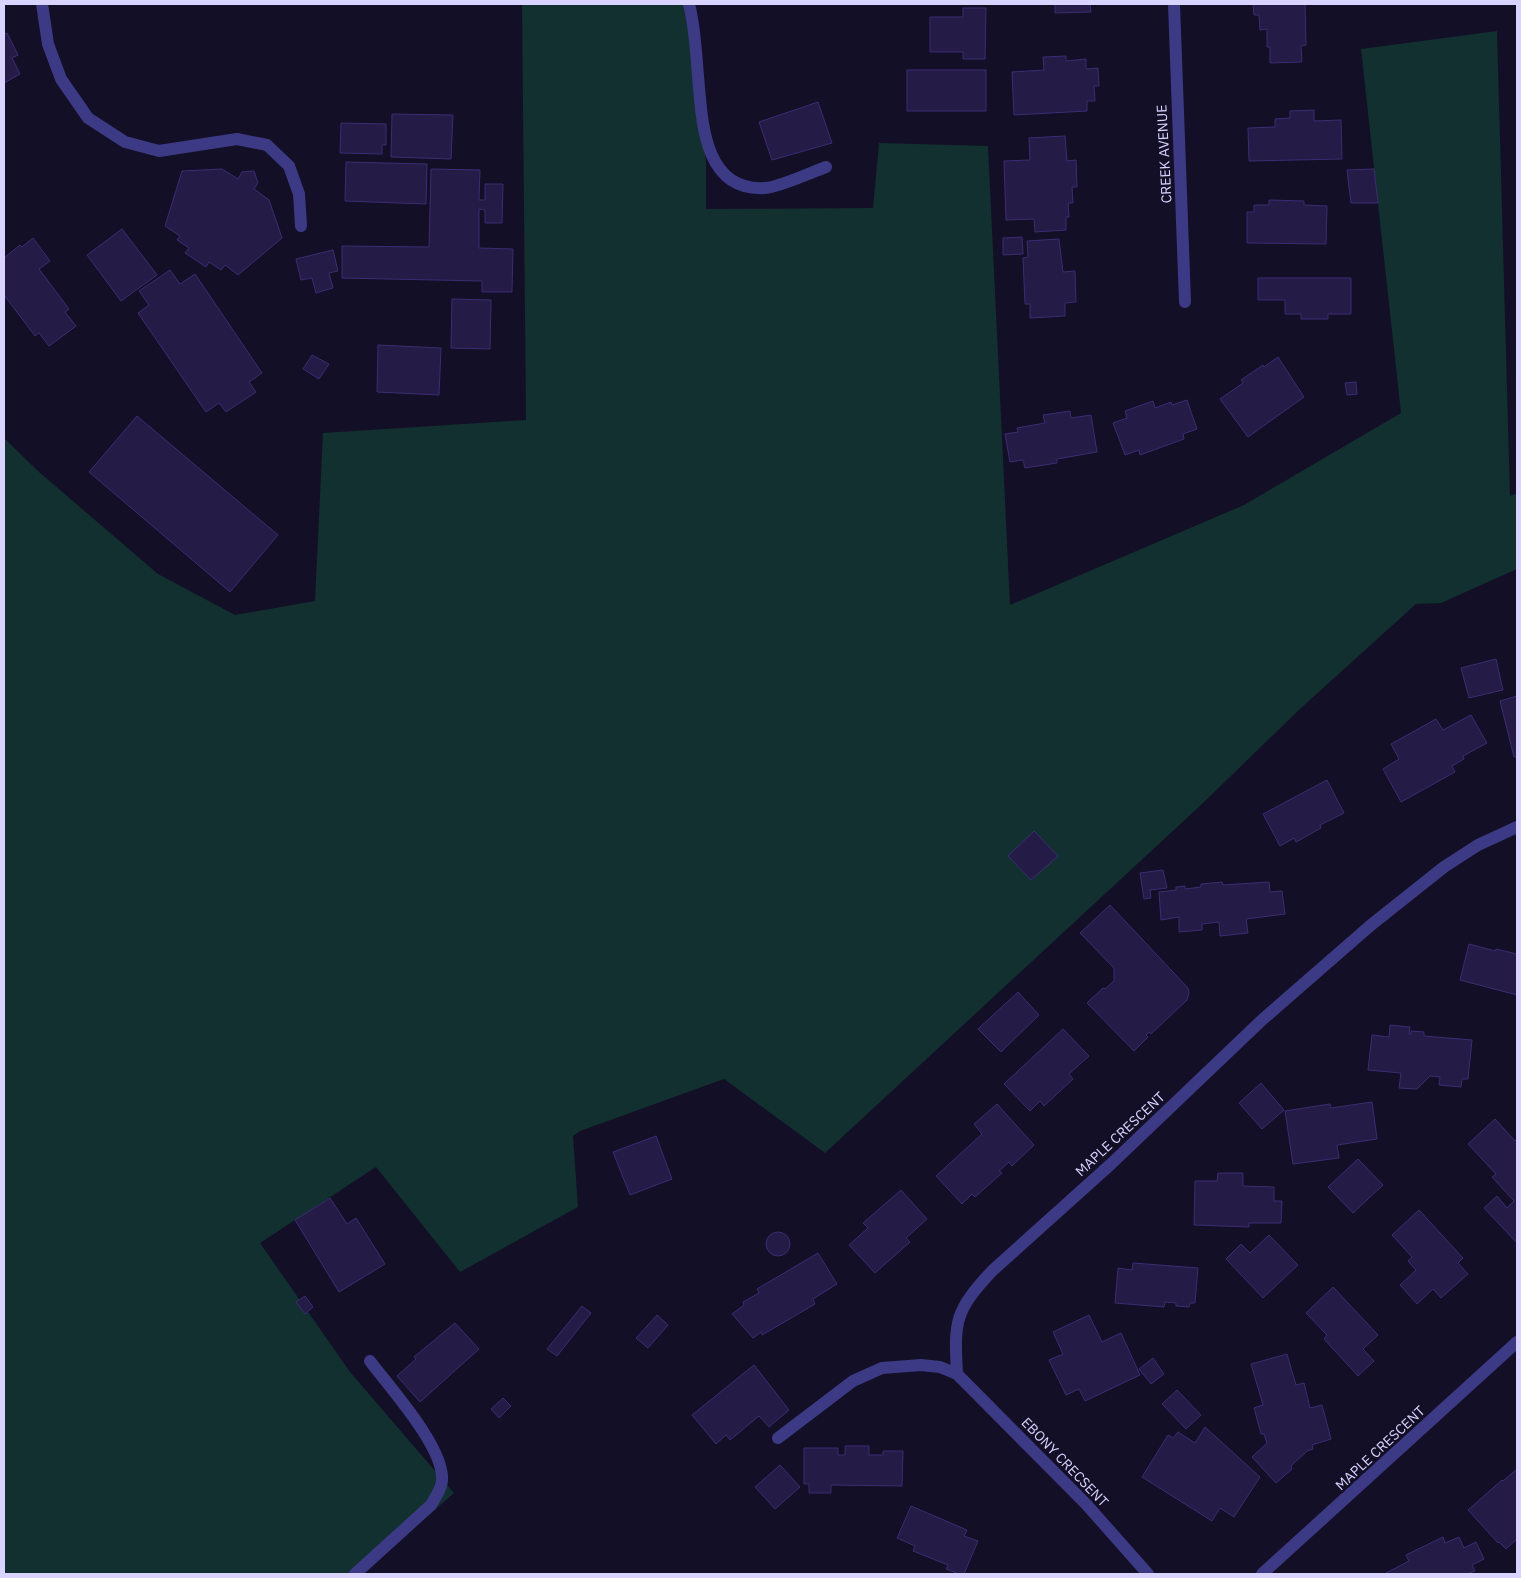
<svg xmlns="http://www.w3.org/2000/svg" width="1521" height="1578" font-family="'IBM Plex Sans',sans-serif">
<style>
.green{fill:#12302f}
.building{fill:#241b47;stroke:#3b2d73}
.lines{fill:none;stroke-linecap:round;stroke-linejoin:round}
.service{stroke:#3d3a85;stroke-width:12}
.minor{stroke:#3d3a85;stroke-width:12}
.labels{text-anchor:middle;stroke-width:5;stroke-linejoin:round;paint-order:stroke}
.street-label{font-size:14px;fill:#d9d4ff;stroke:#130f26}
</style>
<rect width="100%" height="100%" fill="#130f26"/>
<!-- green -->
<polygon class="green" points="522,4 686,4 706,161 706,209 873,208 879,143 988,146 1010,605 1244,505 1401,413 1361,49 1497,31 1510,496 1517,493 1517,569 1441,603 1416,604 1301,708 1202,804 825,1153 724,1079 580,1131 573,1136 578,1207 460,1272 376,1167 260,1243 350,1372 454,1493 361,1574 4,1574 4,438 39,472 158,574 235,615 315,601 323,433 526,420"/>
<!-- building -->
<g class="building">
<polygon points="1055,4 1090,4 1091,12 1055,13"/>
<polygon points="1253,4 1305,4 1306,45 1301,46 1302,62 1270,63 1270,47 1267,47 1267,29 1260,30 1259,15 1254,15"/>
<polygon points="963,8 986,8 985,59 963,59 963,52 930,52 930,17 963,17"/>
<polygon points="7,33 18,55 12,58 20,74 4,83 4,34"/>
<polygon points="1066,56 1066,61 1086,59 1086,69 1098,68 1099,86 1094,86 1095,101 1087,101 1087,111 1014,115 1012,72 1044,70 1043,57"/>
<rect x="907" y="70" width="79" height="41"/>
<polygon points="818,102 832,143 772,160 759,122"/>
<polygon points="1314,110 1314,121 1341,120 1342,159 1249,161 1248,128 1275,127 1275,119 1290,118 1290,111"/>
<polygon points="392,114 453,115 451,159 391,157"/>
<polygon points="341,123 386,124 386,145 382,145 382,154 340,153"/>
<polygon points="1065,136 1067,161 1076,160 1077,187 1072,187 1073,203 1068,203 1069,217 1066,217 1066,230 1035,232 1034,219 1006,220 1004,161 1030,160 1029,138"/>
<polygon points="346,162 427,164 426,204 345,201"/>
<polygon points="222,169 238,179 242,172 254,171 258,183 254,189 269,200 282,238 238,275 225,265 221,270 209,262 206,267 185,253 189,248 177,240 180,236 165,226 182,171"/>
<polygon points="431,169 480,170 479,200 485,200 485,184 503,184 502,223 485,223 485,210 479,209 479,248 513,249 512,292 482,292 482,281 342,278 342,246 429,247"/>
<polygon points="1374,169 1378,203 1351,203 1347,170"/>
<polygon points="1269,200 1304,201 1304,205 1327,206 1326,244 1247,243 1247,212 1254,212 1254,205 1269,205"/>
<polygon points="122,229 157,275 121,301 87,255"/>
<polygon points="1022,237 1023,254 1003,255 1003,238"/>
<polygon points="33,238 50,261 39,269 69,309 65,312 76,326 49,346 39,333 35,336 4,295 4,258 20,245 22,247"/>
<polygon points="1059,239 1063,272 1075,271 1076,302 1065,303 1065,316 1030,318 1030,304 1025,304 1023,258 1028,257 1027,241"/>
<polygon points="333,250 338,271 329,273 333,288 316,293 312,278 301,280 296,259"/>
<polygon points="170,270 180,284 195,274 262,373 249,382 256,392 226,412 219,403 206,412 138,313 149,305 139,291"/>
<polygon points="1258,278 1351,278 1351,314 1328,314 1328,319 1301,319 1301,314 1285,314 1285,300 1258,300"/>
<polygon points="452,299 491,300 490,349 451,348"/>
<polygon points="378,345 441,348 439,395 377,392"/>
<polygon points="312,355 329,364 319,379 303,369"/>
<polygon points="1278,357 1304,397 1248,437 1220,399 1243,383 1241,380 1263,365 1264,367"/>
<polygon points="1356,382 1357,394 1347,395 1345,383"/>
<polygon points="1187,400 1197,429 1183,434 1184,439 1140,455 1139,450 1125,455 1113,423 1127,418 1125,411 1153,401 1155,408 1171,402 1172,405"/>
<polygon points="1070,411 1071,418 1091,415 1097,452 1057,459 1057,463 1025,468 1023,460 1010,462 1005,434 1018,432 1017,428 1045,423 1043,415"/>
<polygon points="137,416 278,535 230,592 89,472"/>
<polygon points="1496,659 1503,690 1469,698 1461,668"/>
<polygon points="1517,696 1517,757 1514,757 1500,701"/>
<polygon points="1471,715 1487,743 1463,756 1464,759 1452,766 1455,772 1401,802 1383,769 1399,759 1391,744 1436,719 1443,730"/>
<polygon points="1327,780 1344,813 1320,825 1321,828 1296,842 1294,838 1280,846 1263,814"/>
<polygon points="1034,831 1058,856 1031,880 1008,856"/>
<polygon points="1163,870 1167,888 1150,890 1151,898 1144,899 1140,873"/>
<polygon points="1222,882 1223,885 1269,882 1270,892 1282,891 1285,914 1246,919 1248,933 1220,936 1219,922 1202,924 1202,930 1179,932 1179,917 1161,920 1159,892 1176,890 1176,887 1185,886 1185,889 1201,887 1201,884"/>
<polygon points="1110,905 1188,988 1189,993 1187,1000 1151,1034 1149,1032 1146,1035 1148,1037 1134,1051 1087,1003 1103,988 1105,989 1114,981 1114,968 1080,933"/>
<polygon points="1469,944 1495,951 1496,949 1517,954 1517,995 1460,980"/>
<polygon points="1018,992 1039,1015 1001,1052 978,1029"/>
<polygon points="1390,1025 1410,1027 1409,1034 1411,1034 1411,1031 1424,1032 1424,1036 1472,1040 1468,1079 1462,1079 1461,1087 1439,1085 1440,1077 1430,1076 1417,1089 1399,1088 1401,1073 1368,1070 1372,1035 1389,1037"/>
<polygon points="1063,1029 1089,1056 1069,1074 1073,1079 1044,1106 1040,1101 1030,1111 1004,1084"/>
<polygon points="1261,1083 1284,1110 1262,1129 1239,1103"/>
<polygon points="1372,1102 1377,1139 1337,1145 1339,1158 1293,1164 1285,1111 1330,1104 1331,1108"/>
<polygon points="997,1104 1034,1145 1012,1166 1009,1162 999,1171 1002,1173 975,1197 972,1194 962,1204 936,1176 982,1134 974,1124"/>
<polygon points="1495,1119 1515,1141 1517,1139 1517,1243 1484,1208 1497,1196 1507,1208 1514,1201 1492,1177 1496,1174 1468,1144"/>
<polygon points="656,1136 672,1179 630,1195 613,1152"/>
<polygon points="1358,1159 1383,1185 1353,1213 1328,1187"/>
<polygon points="1218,1173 1243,1173 1243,1186 1274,1187 1274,1201 1282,1201 1281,1223 1249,1223 1249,1227 1194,1225 1195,1181 1217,1181"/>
<polygon points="901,1190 927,1219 906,1238 910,1242 875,1273 849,1245 868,1228 863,1223"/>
<polygon points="330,1198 347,1224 356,1218 385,1264 339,1292 295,1220"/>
<polygon points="1419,1210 1463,1258 1458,1263 1468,1274 1441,1298 1433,1289 1417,1304 1400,1285 1416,1270 1408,1261 1412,1257 1392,1235"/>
<circle cx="778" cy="1244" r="12"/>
<polygon points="1269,1235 1298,1265 1263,1298 1226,1259 1241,1244 1250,1253"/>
<polygon points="818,1253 837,1284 813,1299 815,1304 762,1335 761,1332 753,1338 732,1314 744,1305 743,1302 759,1293 757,1289"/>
<polygon points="1133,1263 1198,1268 1195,1303 1190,1303 1189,1307 1176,1306 1176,1303 1165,1302 1164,1307 1115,1303 1118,1268 1132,1270"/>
<polygon points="1333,1287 1378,1335 1363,1349 1374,1361 1358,1376 1324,1339 1327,1335 1306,1313"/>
<polygon points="305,1296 313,1307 305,1314 296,1302"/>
<polygon points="582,1306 591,1313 557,1356 547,1349"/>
<polygon points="657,1315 668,1325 648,1348 636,1338"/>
<polygon points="1089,1315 1102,1342 1121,1333 1140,1375 1085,1401 1079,1389 1066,1395 1049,1360 1063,1354 1053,1332"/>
<polygon points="455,1323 479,1349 420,1402 397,1376 416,1359 414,1357"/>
<polygon points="1287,1354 1296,1385 1304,1383 1310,1408 1322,1405 1331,1439 1312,1445 1313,1449 1307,1451 1291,1466 1292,1469 1276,1483 1252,1457 1267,1443 1264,1434 1261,1434 1254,1408 1263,1405 1251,1364"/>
<polygon points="1153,1358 1164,1374 1151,1384 1139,1369"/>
<polygon points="754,1365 789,1410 769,1427 759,1416 730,1440 726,1435 716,1444 692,1415"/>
<polygon points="1177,1390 1201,1415 1186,1429 1162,1404"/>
<polygon points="503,1398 511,1406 499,1418 491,1409"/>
<polygon points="1205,1427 1260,1477 1234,1517 1220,1508 1212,1521 1142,1477 1168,1435 1173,1438 1178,1432 1195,1443"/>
<polygon points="845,1446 869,1446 869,1455 883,1455 883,1451 903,1451 902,1486 831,1485 831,1493 809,1493 809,1484 804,1484 804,1448 838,1448 838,1455 845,1455"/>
<polygon points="780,1465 800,1487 775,1509 755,1487"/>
<polygon points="1517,1469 1517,1539 1506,1549 1499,1542 1498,1543 1468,1510 1502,1480 1503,1481"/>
<polygon points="911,1506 967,1530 964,1536 978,1541 964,1574 959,1574 946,1569 948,1565 913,1551 915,1546 897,1538"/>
<polygon points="1443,1537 1445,1543 1459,1537 1464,1548 1476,1542 1484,1559 1472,1565 1475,1571 1467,1574 1387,1574 1386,1573 1409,1561 1406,1555"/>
</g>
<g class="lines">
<!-- service -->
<g class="service">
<polyline points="42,4 48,44 61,79 88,118 125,142 159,151 237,139 267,145 289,166 299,194 301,226"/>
<path d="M 689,4 C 695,27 696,52 698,76 C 702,120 703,192 765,188 C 777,188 812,172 826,167"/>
</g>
<!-- minor -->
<g class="minor">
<polyline points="1174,4 1185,302"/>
<path d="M 957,1374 C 954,1320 955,1311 992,1271 L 1111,1164 L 1262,1020 L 1371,925 L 1444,867 L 1478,845 L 1517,827"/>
<polyline points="778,1438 853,1381 882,1368 921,1365 940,1367 957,1374 1086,1504 1148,1574"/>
<path d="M 355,1574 L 431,1505 C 435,1498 441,1490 442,1481 C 445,1448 390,1388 370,1361"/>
<polyline points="1262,1574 1517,1342"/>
</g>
</g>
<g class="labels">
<!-- street labels -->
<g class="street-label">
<text transform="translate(1164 154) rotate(-93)" y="5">CREEK AVENUE</text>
<text transform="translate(1120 1134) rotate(-43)" y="5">MAPLE CRESCENT</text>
<text transform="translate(1380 1448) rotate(-43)" y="5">MAPLE CRESCENT</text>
<text transform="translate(1065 1462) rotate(46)" y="5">EBONY CRECSENT</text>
</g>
</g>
<!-- border -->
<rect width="1521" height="1578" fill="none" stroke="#d9d4ff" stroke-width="10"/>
</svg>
